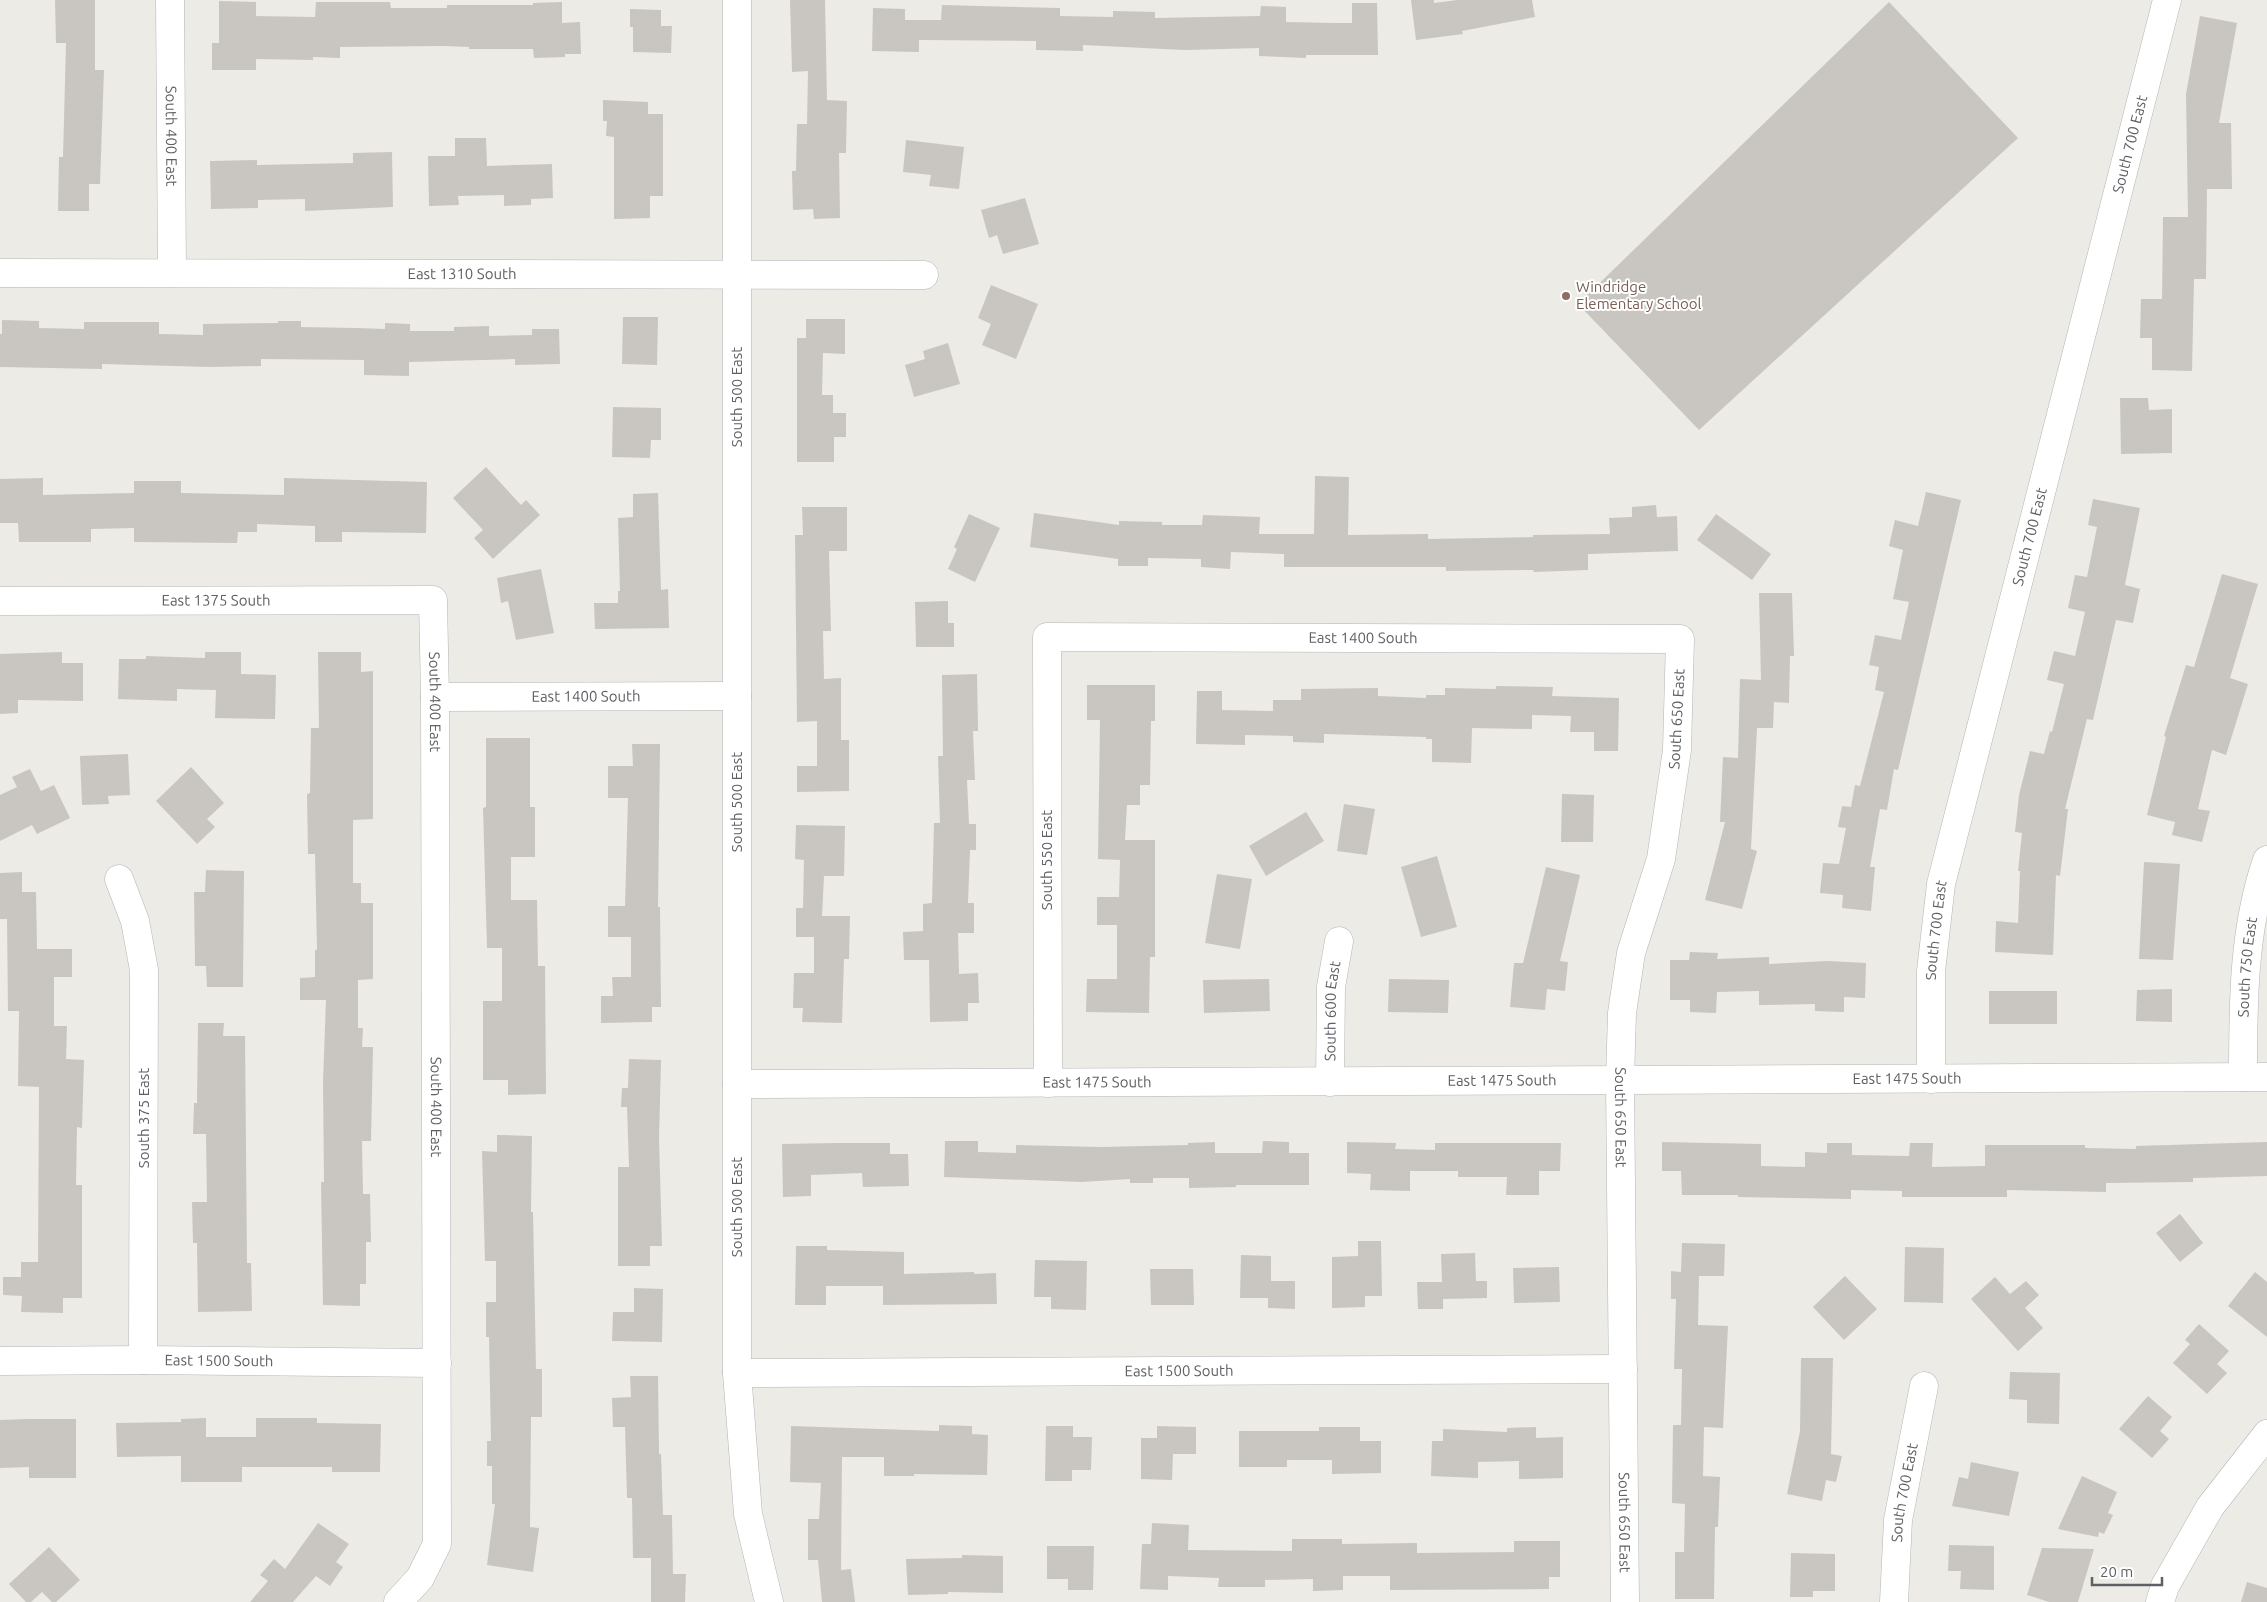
<svg xmlns="http://www.w3.org/2000/svg" width="2267" height="1602" font-family="Ubuntu,sans-serif">
<style>
.building{fill:#c9c6c2}
.lines{fill:none;stroke-linecap:round;stroke-linejoin:round}
.street-casing{stroke:#b2b5b8;stroke-width:29}
.street{stroke:#fff;stroke-width:28}
.education-dot{fill:#8d6e63;stroke:#fff;stroke-width:2}
.labels{text-anchor:middle;stroke-width:4;stroke-linejoin:round;paint-order:stroke}
.street-label{font-size:15px;fill:#5d6064;stroke:#fff}
.education-label{font-size:15px;fill:#785e54;stroke:#fff;text-anchor:start}
</style>
<rect width="100%" height="100%" fill="#edebe5"/>
<!-- building -->
<g class="building">
<polygon points="55,0 95,0 95,70 104,70 100,184 89,184 89,211 58,211 59,157 63,157 66,43 56,43"/>
<polygon points="790,0 825,0 827,100 847,101 846,153 839,153 840,218 814,219 813,209 793,210 792,171 796,171 797,124 807,124 808,71 792,72"/>
<polygon points="1411,0 1434,0 1434,3 1457,0 1532,0 1535,17 1462,31 1463,34 1416,40"/>
<polygon points="219,1 256,2 256,16 315,17 316,2 390,2 391,8 447,8 447,5 533,5 533,3 562,2 562,23 580,22 581,54 565,54 565,57 534,58 533,49 469,49 469,47 444,46 340,47 340,58 313,57 313,60 256,59 256,70 212,70 212,43 219,43"/>
<polygon points="1889,2 2018,138 1699,430 1578,304"/>
<polygon points="1352,3 1377,3 1378,55 1306,55 1306,58 1259,56 1259,48 1184,50 1083,45 1083,51 1036,50 1036,41 919,40 919,52 872,51 873,8 905,9 905,20 941,20 942,5 1060,8 1060,16 1113,17 1113,11 1155,12 1155,18 1260,16 1261,6 1286,7 1286,22 1336,23 1352,23"/>
<polygon points="630,9 661,10 661,26 672,26 671,53 633,52 633,27 630,27"/>
<polygon points="2200,16 2237,23 2219,123 2231,123 2232,189 2207,189 2206,279 2194,279 2192,371 2152,370 2152,338 2140,338 2141,299 2162,299 2163,217 2188,217 2186,94"/>
<polygon points="603,100 648,102 648,114 663,114 663,196 650,196 650,218 614,219 614,137 606,136 607,121 603,121"/>
<polygon points="455,138 486,138 487,166 552,164 553,198 531,199 531,205 504,206 504,195 458,196 459,205 429,206 428,156 455,156"/>
<polygon points="906,140 964,147 959,189 929,186 931,175 903,172"/>
<polygon points="392,152 393,207 305,211 305,199 258,200 258,208 211,209 210,161 257,160 257,165 353,163 353,153"/>
<polygon points="1025,198 1039,244 1003,254 997,235 989,238 981,210"/>
<polygon points="991,285 1038,304 1016,359 982,345 991,324 978,318"/>
<polygon points="623,317 658,317 657,365 622,364"/>
<polygon points="806,319 845,319 845,354 823,353 822,395 833,395 833,413 846,413 846,437 834,437 834,462 797,462 797,338 806,338"/>
<polygon points="2,320 39,321 39,328 84,329 84,322 159,322 159,334 203,335 203,324 278,323 278,321 301,321 301,327 356,328 385,329 385,323 410,324 410,331 454,331 454,327 489,326 489,336 532,335 532,329 559,329 560,364 515,365 515,359 409,362 409,376 364,375 364,360 261,359 261,366 210,367 102,364 102,369 0,367 0,334 2,334"/>
<polygon points="948,343 960,384 914,397 905,365 925,359 923,351"/>
<polygon points="2120,398 2148,398 2149,410 2172,409 2172,453 2121,454"/>
<polygon points="613,407 661,408 661,440 651,440 650,458 612,457"/>
<polygon points="486,467 521,505 526,500 540,515 493,559 474,538 483,530 453,498"/>
<polygon points="1315,476 1349,477 1348,535 1428,534 1428,539 1533,537 1533,535 1610,534 1609,518 1632,517 1632,507 1656,505 1657,517 1677,516 1678,551 1588,554 1588,570 1534,572 1533,570 1446,571 1446,567 1284,567 1284,554 1231,552 1230,569 1201,567 1201,559 1148,558 1148,566 1118,566 1118,559 1030,547 1034,513 1119,525 1119,521 1162,522 1162,525 1202,525 1203,515 1260,517 1259,534 1314,534"/>
<polygon points="43,478 43,495 134,493 134,481 181,481 181,493 284,495 284,478 427,482 426,533 342,532 342,542 315,542 315,526 257,524 257,532 238,532 237,543 134,542 134,528 91,529 91,542 19,542 18,523 0,523 0,479"/>
<polygon points="1926,492 1961,500 1898,770 1894,769 1887,810 1880,809 1870,867 1875,867 1871,911 1842,908 1843,895 1820,893 1823,863 1839,864 1846,828 1838,827 1842,806 1851,807 1855,785 1860,786 1884,692 1875,690 1879,667 1869,665 1875,635 1901,640 1909,602 1893,599 1903,550 1889,546 1895,520 1918,526"/>
<polygon points="658,493 661,590 668,589 669,628 595,629 594,603 618,603 618,591 620,591 618,518 633,517 633,494"/>
<polygon points="2093,499 2140,508 2125,585 2140,589 2133,623 2116,620 2093,720 2087,719 2065,809 2068,809 2060,876 2056,875 2053,955 1995,952 1996,921 2018,923 2020,871 2018,871 2022,833 2015,832 2019,795 2030,751 2044,754 2050,731 2052,732 2064,684 2047,680 2054,651 2075,656 2085,612 2068,608 2075,575 2087,577 2097,527 2088,525"/>
<polygon points="802,507 847,507 847,551 829,551 831,631 823,631 824,679 841,678 841,740 849,740 849,791 797,792 797,766 817,766 817,721 797,722 795,535 803,535"/>
<polygon points="969,514 1000,528 975,582 948,569 957,549 954,547"/>
<polygon points="1716,514 1771,554 1752,580 1697,540"/>
<polygon points="541,569 554,633 516,640 508,601 501,603 497,578"/>
<polygon points="2222,574 2258,584 2230,678 2248,684 2226,755 2212,750 2198,809 2210,811 2202,842 2172,835 2175,822 2147,815 2166,737 2164,736 2186,665 2194,667"/>
<polygon points="1759,593 1792,593 1794,656 1790,656 1789,703 1774,702 1773,728 1757,728 1751,849 1757,851 1742,909 1705,900 1725,822 1720,822 1723,757 1738,758 1740,679 1761,680"/>
<polygon points="948,601 948,623 954,623 954,647 916,647 915,602"/>
<polygon points="62,652 62,663 83,663 83,701 18,700 18,713 0,714 0,654"/>
<polygon points="205,652 241,652 241,674 276,675 275,719 215,718 216,690 177,689 177,701 118,699 119,659 146,659 146,656 205,658"/>
<polygon points="318,652 361,652 361,672 373,671 373,819 353,820 353,883 361,883 361,903 373,903 373,979 358,980 358,1028 363,1028 362,1047 373,1047 371,1141 362,1141 363,1194 370,1194 371,1242 366,1242 366,1284 360,1284 360,1306 323,1305 321,1182 324,1182 323,1082 326,1000 300,1000 300,978 315,977 315,950 317,950 315,854 308,854 307,794 310,793 311,728 319,728"/>
<polygon points="977,674 978,731 973,731 975,780 967,780 969,824 976,824 976,850 970,850 968,903 974,903 974,933 958,933 959,974 978,973 979,1003 968,1003 968,1021 930,1022 929,960 904,960 903,932 923,931 923,904 932,903 934,823 940,823 938,756 943,756 942,675"/>
<polygon points="1087,685 1155,685 1155,721 1151,721 1150,785 1140,785 1140,805 1127,805 1125,840 1155,840 1155,957 1150,957 1149,1013 1086,1012 1087,979 1117,979 1117,925 1097,925 1097,897 1119,897 1120,860 1098,859 1100,720 1087,720"/>
<polygon points="1496,686 1553,687 1552,696 1619,698 1618,751 1594,751 1594,732 1570,732 1571,716 1532,715 1532,729 1472,728 1471,763 1432,762 1432,739 1426,739 1426,737 1324,734 1324,743 1293,742 1293,736 1245,735 1245,745 1196,744 1197,691 1222,691 1222,710 1273,711 1273,700 1301,700 1301,689 1378,688 1378,696 1426,698 1426,695 1445,695 1445,688 1496,689"/>
<polygon points="486,738 530,738 530,807 535,807 535,857 511,857 511,900 537,900 538,966 545,966 546,1094 508,1095 508,1080 483,1080 483,1001 502,1001 502,948 487,948 483,808 486,807"/>
<polygon points="632,744 660,744 658,907 660,907 661,1007 652,1007 652,1022 601,1023 601,996 613,996 612,977 631,977 631,937 608,937 608,906 625,906 628,798 608,798 608,766 633,766"/>
<polygon points="128,754 130,795 108,796 109,804 82,805 80,756"/>
<polygon points="191,767 224,803 207,819 215,827 197,844 156,801"/>
<polygon points="30,769 41,791 54,785 70,818 37,834 32,825 0,841 0,795 17,787 12,777"/>
<polygon points="1562,794 1594,795 1593,842 1561,842"/>
<polygon points="1344,804 1375,809 1367,855 1337,851"/>
<polygon points="1306,812 1324,841 1266,876 1249,846"/>
<polygon points="796,825 845,826 844,876 824,876 822,916 850,916 849,959 844,959 842,1023 802,1022 803,1008 793,1008 794,973 814,973 814,937 796,937 796,908 803,908 804,860 795,859"/>
<polygon points="1437,856 1457,927 1421,937 1401,867"/>
<polygon points="2144,862 2180,864 2173,960 2139,959"/>
<polygon points="1546,867 1580,875 1560,961 1568,962 1565,991 1547,989 1545,1010 1510,1007 1514,963 1523,963"/>
<polygon points="206,870 244,871 243,987 207,987 206,966 195,966 194,892 205,892"/>
<polygon points="22,872 22,892 36,892 37,949 72,949 72,977 54,977 54,1026 67,1026 66,1059 84,1060 82,1128 77,1127 76,1185 82,1185 82,1298 63,1298 63,1313 21,1312 22,1296 3,1295 3,1277 21,1277 21,1262 38,1262 39,1087 18,1086 19,1011 8,1011 7,919 0,919 0,873"/>
<polygon points="1217,874 1252,879 1240,949 1205,943"/>
<polygon points="1690,952 1718,953 1717,959 1769,957 1769,964 1828,961 1866,963 1865,998 1844,997 1844,1012 1815,1011 1815,1004 1759,1005 1759,991 1717,992 1716,1013 1690,1012 1690,1000 1670,1000 1670,960 1689,960"/>
<polygon points="1269,979 1270,1011 1204,1013 1203,980"/>
<polygon points="1389,979 1449,980 1448,1013 1388,1012"/>
<polygon points="2172,989 2172,1022 2136,1021 2137,990"/>
<rect x="1989" y="991" width="68" height="33"/>
<polygon points="198,1023 224,1023 223,1036 245,1036 247,1263 251,1263 252,1311 198,1312 197,1243 193,1243 192,1202 207,1202 206,1134 193,1134 194,1103 197,1103"/>
<polygon points="629,1059 661,1060 659,1138 662,1246 650,1246 650,1266 618,1266 618,1167 629,1167 627,1107 621,1107 622,1088 628,1088"/>
<polygon points="497,1135 532,1136 531,1212 533,1212 536,1369 542,1369 542,1417 531,1417 530,1527 539,1528 533,1572 487,1565 495,1504 492,1504 492,1466 487,1466 487,1441 491,1441 489,1337 486,1337 486,1302 496,1302 496,1261 485,1261 482,1151 497,1152"/>
<polygon points="945,1141 978,1141 978,1152 1016,1153 1016,1145 1101,1147 1188,1145 1188,1143 1215,1142 1215,1153 1262,1153 1263,1141 1289,1142 1289,1153 1309,1153 1309,1185 1236,1185 1236,1187 1189,1188 1189,1178 1153,1178 1153,1183 1130,1183 1130,1179 1082,1182 944,1177"/>
<polygon points="1347,1142 1396,1143 1395,1149 1435,1150 1435,1143 1561,1143 1560,1171 1539,1171 1539,1195 1506,1195 1507,1177 1458,1177 1458,1171 1410,1171 1410,1191 1370,1190 1371,1174 1347,1173"/>
<polygon points="1662,1142 1761,1144 1761,1166 1805,1167 1805,1152 1827,1153 1827,1143 1852,1143 1852,1155 1909,1156 1910,1143 1933,1143 1932,1167 1985,1166 1985,1145 2085,1145 2085,1148 2136,1149 2136,1146 2267,1142 2267,1176 2193,1178 2193,1182 2106,1183 2106,1192 2007,1190 2007,1197 1902,1197 1902,1191 1851,1190 1851,1199 1738,1197 1738,1195 1682,1195 1681,1171 1662,1171"/>
<polygon points="836,1143 890,1143 890,1154 908,1154 909,1186 863,1187 862,1173 811,1175 811,1196 783,1197 782,1144"/>
<polygon points="2180,1214 2203,1243 2180,1262 2156,1233"/>
<polygon points="1358,1241 1381,1241 1382,1296 1365,1296 1365,1307 1332,1308 1332,1257 1358,1256"/>
<polygon points="1682,1243 1725,1244 1724,1276 1699,1276 1698,1325 1728,1326 1723,1428 1704,1427 1703,1476 1720,1477 1718,1527 1715,1527 1714,1599 1675,1599 1675,1552 1684,1552 1685,1504 1672,1503 1673,1425 1681,1425 1682,1369 1674,1369 1676,1299 1671,1299 1671,1271 1681,1272"/>
<polygon points="796,1246 827,1246 827,1250 904,1252 904,1274 974,1272 974,1274 996,1273 997,1304 883,1305 883,1286 826,1286 826,1305 795,1305"/>
<polygon points="1905,1247 1944,1248 1943,1303 1904,1302"/>
<polygon points="1475,1253 1476,1281 1487,1281 1487,1298 1443,1299 1443,1309 1418,1309 1417,1282 1442,1282 1441,1254"/>
<polygon points="1241,1255 1271,1256 1271,1281 1295,1281 1295,1309 1268,1308 1268,1298 1240,1298"/>
<polygon points="1035,1260 1087,1261 1086,1310 1051,1309 1051,1297 1034,1297"/>
<polygon points="1559,1267 1560,1302 1514,1303 1513,1268"/>
<polygon points="1150,1269 1193,1269 1194,1305 1151,1305"/>
<polygon points="2255,1272 2267,1282 2267,1337 2228,1306"/>
<polygon points="1845,1276 1877,1309 1844,1340 1813,1307"/>
<polygon points="1995,1277 2010,1294 2026,1281 2039,1295 2025,1308 2043,1328 2018,1351 1971,1299"/>
<polygon points="634,1288 663,1289 662,1342 612,1341 613,1312 634,1312"/>
<polygon points="2199,1324 2229,1351 2217,1364 2227,1373 2207,1394 2173,1363 2190,1344 2185,1340"/>
<polygon points="1801,1358 1833,1358 1831,1454 1842,1456 1836,1482 1826,1480 1822,1501 1787,1494 1800,1431"/>
<polygon points="2010,1372 2060,1373 2059,1424 2027,1423 2027,1400 2009,1399"/>
<polygon points="630,1376 658,1376 659,1454 661,1454 663,1515 672,1515 673,1574 686,1574 685,1602 651,1602 651,1558 633,1558 632,1498 627,1498 625,1427 613,1427 612,1398 631,1397"/>
<polygon points="2148,1396 2172,1417 2160,1431 2169,1439 2152,1458 2119,1429"/>
<polygon points="206,1418 206,1437 256,1437 256,1418 317,1418 317,1423 381,1424 380,1472 332,1472 332,1467 242,1467 242,1482 181,1482 181,1456 117,1457 116,1423 181,1422 181,1419"/>
<polygon points="29,1419 76,1419 76,1478 29,1478 29,1467 0,1468 0,1420"/>
<polygon points="939,1425 972,1426 972,1434 988,1435 987,1475 914,1474 914,1476 884,1476 884,1457 842,1457 841,1570 851,1569 855,1602 822,1602 818,1560 808,1560 808,1519 819,1519 821,1483 790,1482 791,1426 939,1431"/>
<polygon points="1046,1426 1073,1426 1073,1437 1092,1437 1091,1470 1072,1470 1072,1481 1045,1481"/>
<polygon points="1157,1426 1196,1427 1196,1454 1173,1454 1172,1480 1141,1479 1141,1438 1157,1438"/>
<polygon points="1319,1427 1360,1427 1360,1441 1381,1441 1381,1473 1332,1474 1332,1460 1287,1460 1287,1467 1239,1467 1239,1431 1319,1431"/>
<polygon points="1536,1427 1536,1438 1563,1437 1563,1478 1519,1479 1519,1461 1478,1462 1478,1478 1431,1476 1432,1441 1443,1441 1443,1429 1507,1432 1507,1428"/>
<polygon points="1971,1462 2019,1472 2009,1516 1952,1506 1959,1477 1968,1479"/>
<polygon points="2082,1476 2117,1492 2108,1513 2113,1515 2104,1534 2099,1532 2098,1537 2058,1529"/>
<polygon points="318,1523 349,1544 336,1562 343,1567 330,1586 316,1576 293,1602 250,1602 268,1581 260,1575 274,1559 285,1569"/>
<polygon points="1152,1523 1189,1525 1188,1550 1292,1551 1292,1539 1342,1539 1342,1544 1417,1543 1417,1553 1514,1552 1514,1541 1560,1541 1560,1577 1549,1577 1549,1589 1390,1590 1390,1576 1343,1576 1343,1590 1313,1591 1313,1579 1265,1580 1265,1587 1218,1587 1219,1578 1168,1576 1168,1590 1140,1589 1142,1544 1151,1544"/>
<polygon points="1949,1545 1994,1546 1994,1590 1960,1589 1961,1571 1948,1571"/>
<polygon points="1047,1546 1094,1546 1093,1590 1068,1590 1068,1579 1047,1579"/>
<polygon points="49,1547 80,1580 56,1602 52,1602 42,1592 31,1602 26,1602 9,1584"/>
<polygon points="2042,1548 2094,1549 2078,1602 2049,1602 2027,1595"/>
<polygon points="1791,1553 1835,1554 1835,1591 1813,1591 1813,1597 1790,1597"/>
<polygon points="962,1555 1003,1556 1003,1593 948,1592 948,1594 908,1595 906,1559 962,1558"/>
<polygon points="2247,1582 2267,1588 2267,1602 2241,1602"/>
</g>
<g class="lines">
<defs>
<g id="street">
<path id="s1" d="M 170,0 L 172,273"/>
<polyline points="737,0 737,1373 748,1514 769,1602"/>
<path id="s2" d="M 0,273 L 924,275"/>
<path id="s3" d="M 0,601 L 433,600 L 435,697 L 437,1544 L 420,1578 L 398,1602"/>
<path id="s4" d="M 435,697 L 737,696"/>
<polyline points="119,879 135,921 144,970 143,1360"/>
<path id="s5" d="M 2243,1077 C 2243,1004 2243,929 2267,860"/>
<path id="s6" d="M 1931,1079 L 1931,971 L 1941,884 L 2167,0"/>
<path id="s7" d="M 1330,1082 L 1331,987 L 1339,941"/>
<path id="s8" d="M 1048,1083 L 1047,637 L 1680,639 L 1677,750 L 1661,859 L 1631,953 L 1622,1013 L 1620,1080 L 1625,1602"/>
<path id="s9" d="M 737,1084 L 2267,1077"/>
<path id="s10" d="M 0,1361 L 143,1360 L 437,1363"/>
<path id="s11" d="M 737,1373 L 1623,1369"/>
<path id="s12" d="M 1894,1602 L 1898,1520 L 1924,1386"/>
<polyline points="2160,1602 2165,1586 2210,1507 2267,1434"/>
</g>
</defs>
<!-- street casing -->
<use href="#street" class="street-casing"/>
<!-- street -->
<use href="#street" class="street"/>
</g>
<!-- markers -->
<circle class="education-dot" cx="1566" cy="296" r="5"/>
<g class="labels">
<!-- street labels -->
<g class="street-label">
<text dy="5" stroke="none"><textPath href="#s1" startOffset="136">South 400 East</textPath></text>
<text dy="5" stroke="none"><textPath href="#s6" startOffset="959">South 700 East</textPath></text>
<text dy="5" stroke="none"><textPath href="#s2" startOffset="462">East 1310 South</textPath></text>
<text transform="translate(737 397) rotate(-90)" y="5">South 500 East</text>
<text dy="5" stroke="none"><textPath href="#s6" startOffset="554">South 700 East</textPath></text>
<text dy="5" stroke="none"><textPath href="#s3" startOffset="216">East 1375 South</textPath></text>
<text dy="5" stroke="none"><textPath href="#s8" startOffset="762">East 1400 South</textPath></text>
<text dy="5" stroke="none"><textPath href="#s4" startOffset="151">East 1400 South</textPath></text>
<text dy="5" stroke="none"><textPath href="#s3" startOffset="535">South 400 East</textPath></text>
<text transform="translate(1677 719) rotate(-87)" y="5">South 650 East</text>
<text transform="translate(737 802) rotate(-90)" y="5">South 500 East</text>
<text transform="translate(1047 860) rotate(-90)" y="5">South 550 East</text>
<text dy="5" stroke="none"><textPath href="#s6" startOffset="149">South 700 East</textPath></text>
<text dy="5" stroke="none"><textPath href="#s5" startOffset="110">South 750 East</textPath></text>
<text dy="5" stroke="none"><textPath href="#s7" startOffset="71">South 600 East</textPath></text>
<text dy="5" stroke="none"><textPath href="#s9" startOffset="1170">East 1475 South</textPath></text>
<text dy="5" stroke="none"><textPath href="#s9" startOffset="765">East 1475 South</textPath></text>
<text dy="5" stroke="none"><textPath href="#s9" startOffset="360">East 1475 South</textPath></text>
<text dy="5" stroke="none"><textPath href="#s3" startOffset="940">South 400 East</textPath></text>
<text dy="5" stroke="none"><textPath href="#s8" startOffset="1564">South 650 East</textPath></text>
<text transform="translate(144 1118) rotate(-90)" y="5">South 375 East</text>
<text transform="translate(737 1207) rotate(-90)" y="5">South 500 East</text>
<text dy="5" stroke="none"><textPath href="#s10" startOffset="219">East 1500 South</textPath></text>
<text dy="5" stroke="none"><textPath href="#s11" startOffset="442">East 1500 South</textPath></text>
<text dy="5" stroke="none"><textPath href="#s12" startOffset="110">South 700 East</textPath></text>
<text dy="5" stroke="none"><textPath href="#s8" startOffset="1969">South 650 East</textPath></text>
</g>
<!-- education labels -->
<g class="education-label">
<text x="1576" y="292">Windridge<tspan x="1576" dy="17">Elementary School</tspan></text>
</g>
</g>
<!-- scale -->
<path d="M2092 1577v8h70v-8" fill="none" stroke="#5d6064" stroke-width="2.5"/>
<text x="2100" y="1577" font-size="15" fill="#5d6064" stroke="#ffffff" stroke-width="4" paint-order="stroke">20 m</text>
</svg>
